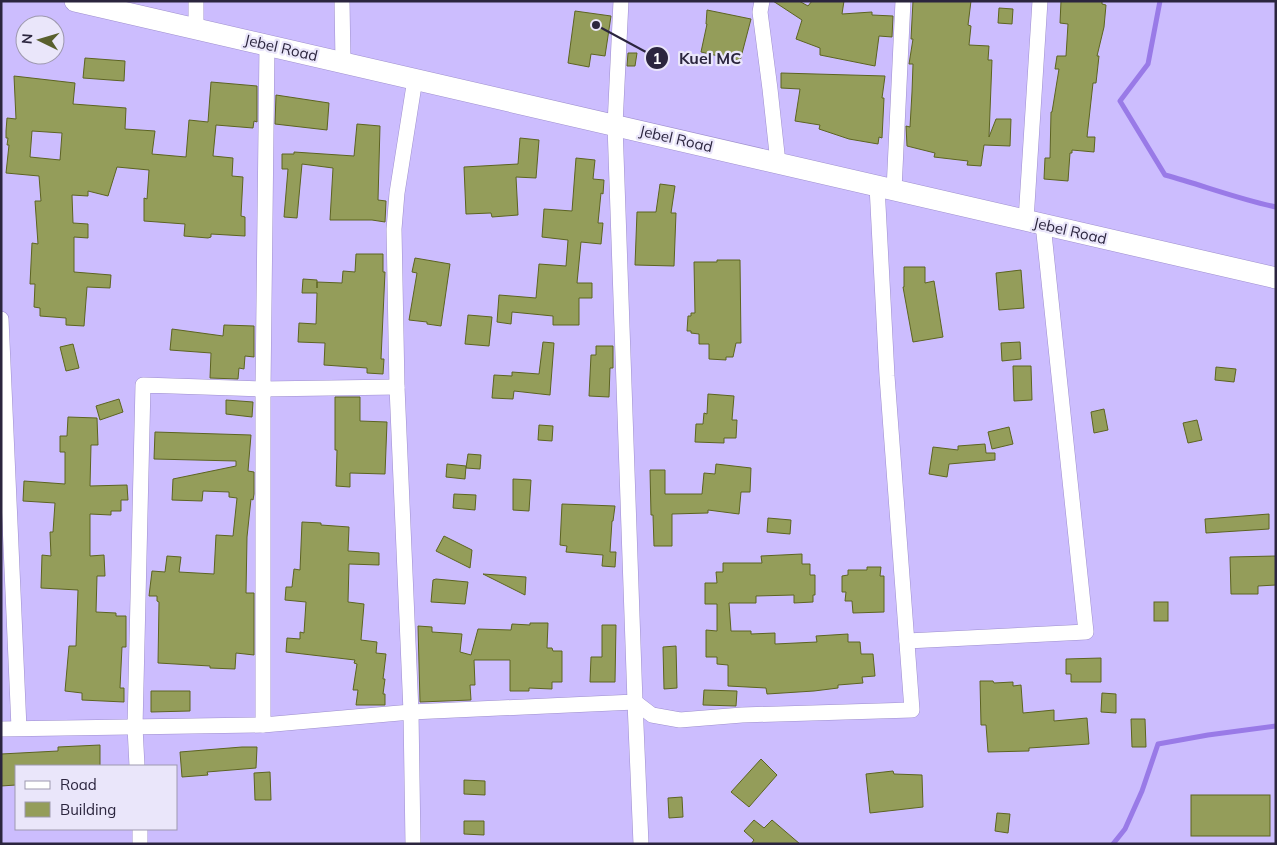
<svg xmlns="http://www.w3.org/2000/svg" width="1277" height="845" font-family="Mulish,sans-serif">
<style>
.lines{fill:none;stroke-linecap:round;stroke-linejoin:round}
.stream{stroke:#997ae7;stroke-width:5}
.building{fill:#949d5a;stroke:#5d6421;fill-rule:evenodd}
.minor-casing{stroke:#9e8fcd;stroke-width:16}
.secondary-casing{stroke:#9e8fcd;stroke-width:22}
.minor{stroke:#fff;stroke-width:15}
.secondary{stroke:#fff;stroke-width:21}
.labels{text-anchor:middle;stroke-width:4.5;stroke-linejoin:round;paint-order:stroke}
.street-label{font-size:15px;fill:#2b253e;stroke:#eae6fa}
.leader{fill:none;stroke:#2b253e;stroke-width:2}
.callout-dot{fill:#2b253e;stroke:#eae6fa;stroke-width:2}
.mark-label{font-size:15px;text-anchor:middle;font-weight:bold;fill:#fff}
.callout-label{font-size:16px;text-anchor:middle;font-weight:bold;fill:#2b253e;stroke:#eae6fa;stroke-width:4.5;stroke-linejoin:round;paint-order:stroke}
</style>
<rect width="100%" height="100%" fill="#ccbdfe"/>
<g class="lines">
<!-- stream -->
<g class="stream">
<path d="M 1160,1 L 1148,64 L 1120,101 L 1165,175 C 1202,185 1238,199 1276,207"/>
<polyline points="1113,844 1125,829 1142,791 1158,744 1208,735 1276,726"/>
</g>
</g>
<!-- building -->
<g class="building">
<polygon points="773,1 799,1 808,6 812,1 844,1 842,14 872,12 872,15 893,16 892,37 879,36 875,66 820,55 820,48 796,39 802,20"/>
<polygon points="913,1 971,1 968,25 971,26 969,45 989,46 988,60 992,60 989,137 996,119 1011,119 1010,146 984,145 981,166 967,165 968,161 934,157 935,153 907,146 906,126 910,127 912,92 913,64 909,64 913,39 911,39"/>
<polygon points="1061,1 1102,1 1102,4 1106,5 1104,27 1097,56 1099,56 1096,83 1093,83 1087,137 1095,137 1094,152 1072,150 1072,153 1070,153 1068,181 1044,179 1045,158 1050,158 1051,112 1052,112 1059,69 1055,69 1057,56 1066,56 1068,24 1060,23"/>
<polygon points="999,8 1013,9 1012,24 998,23"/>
<polygon points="707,10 751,19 740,61 701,52 707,24 706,24"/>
<polygon points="575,11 611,16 605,56 591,54 589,67 568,63"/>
<polygon points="628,53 637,53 635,66 627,66"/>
<polygon points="85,58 125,61 124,81 83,78"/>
<polygon points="781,73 885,76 882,98 884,98 882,138 879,137 878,144 849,139 819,129 820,125 795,121 800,89 781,88"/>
<path d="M 14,76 L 75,83 L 73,104 L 126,108 L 125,129 L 155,131 L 152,154 L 186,157 L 189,120 L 208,122 L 211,82 L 257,86 L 257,122 L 254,121 L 253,128 L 216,125 L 213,156 L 233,158 L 232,176 L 243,177 L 241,216 L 245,217 L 245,236 L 211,234 L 211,237 L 208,238 L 184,236 L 185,224 L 144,221 L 144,198 L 147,199 L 149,170 L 117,167 L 108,196 L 88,191 L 88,196 L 72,195 L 73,223 L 88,224 L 88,238 L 74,237 L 74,272 L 111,275 L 110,288 L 87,287 L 84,326 L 66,325 L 66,318 L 40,316 L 40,308 L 34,307 L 35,284 L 30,284 L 32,243 L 38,244 L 35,201 L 41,201 L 39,176 L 6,173 L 9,145 L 7,145 L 8,138 L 6,138 L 6,131 L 7,118 L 16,119 ZM 32,131 L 62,133 L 60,160 L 30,157 Z"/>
<polygon points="276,95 329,103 327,130 275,124"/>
<polygon points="357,124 380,126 378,200 386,201 385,222 372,220 330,220 333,168 302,164 297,218 284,217 288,169 282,169 282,154 294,154 294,152 354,156"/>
<polygon points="520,138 539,140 536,178 516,177 518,215 492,217 491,213 466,214 464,167 518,164"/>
<polygon points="576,158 595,160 593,179 604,180 603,194 601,193 598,223 603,223 601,244 581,242 577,283 592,283 592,298 579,298 579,325 553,325 553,316 512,312 511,324 497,322 499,295 536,298 539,264 566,266 568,240 542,237 544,209 572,211"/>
<polygon points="660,184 675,186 671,213 676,213 674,266 635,265 637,212 656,212"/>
<polygon points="356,254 383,254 383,272 385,272 381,359 384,359 383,374 367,373 367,368 324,365 325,343 298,342 299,323 316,324 317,293 302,293 303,279 317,280 317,288 317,282 342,283 343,271 355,272"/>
<polygon points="415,258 450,264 441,326 427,324 427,322 409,320 417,273 412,272"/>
<polygon points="717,260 740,260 741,343 736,343 733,357 726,357 726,360 709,359 709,344 699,344 699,334 691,333 691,331 687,331 688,316 691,316 691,313 695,313 694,262 717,262"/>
<polygon points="904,267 925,267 925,283 934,281 943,337 913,342 903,287 904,287"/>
<polygon points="1021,270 1024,308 999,310 996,273"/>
<polygon points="468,315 492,317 489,346 465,344"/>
<polygon points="224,325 254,326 254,357 245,356 244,369 239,368 238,379 210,378 211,353 170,350 172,329 223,336"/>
<polygon points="543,342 554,343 550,395 514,391 513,399 492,398 494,375 512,376 512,372 539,374"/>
<polygon points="1020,342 1021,359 1002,361 1001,343"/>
<polygon points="73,344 79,368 66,371 60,347"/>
<polygon points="596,346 613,346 613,368 610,368 609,397 589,396 591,355 596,355"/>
<polygon points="1013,366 1031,366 1032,400 1014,401"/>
<polygon points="1216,367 1236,369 1234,382 1215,380"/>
<polygon points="708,394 734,396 732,420 737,420 736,438 724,438 724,443 695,442 696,424 703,424 704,413 707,414"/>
<polygon points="335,397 360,397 360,421 387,422 385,474 350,473 350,487 336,486 337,450 335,450"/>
<polygon points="119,399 123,412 100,420 96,406"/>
<polygon points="226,400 253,402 252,417 226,414"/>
<polygon points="1104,409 1108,430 1094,433 1091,412"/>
<polygon points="68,417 97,418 98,445 91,445 90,486 127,485 128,500 121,500 121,511 111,511 111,515 90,514 90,556 104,555 105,576 97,576 96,612 116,613 116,616 126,616 126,647 122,647 120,688 124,688 124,702 82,700 82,693 65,691 69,646 76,646 78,590 41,588 42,555 51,556 50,532 53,532 55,503 23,501 24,481 65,484 65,452 60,452 60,436 67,436"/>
<polygon points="1197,420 1202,440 1188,443 1183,423"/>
<polygon points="539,425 553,426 552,441 538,440"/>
<polygon points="1009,427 1013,444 992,449 988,432"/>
<polygon points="155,432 251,435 248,471 254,472 254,494 253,500 251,499 247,537 246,593 254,593 254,655 236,653 235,669 210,668 210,666 158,663 159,602 157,601 157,596 149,596 152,571 165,572 167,556 181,557 179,572 214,574 216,535 233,536 237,498 229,497 229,492 203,491 202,501 172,500 173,479 236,466 236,461 154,459"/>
<polygon points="985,444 986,453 995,453 995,460 949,464 947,477 929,474 933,447 958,450 958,446"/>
<polygon points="468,454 481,455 480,469 466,468"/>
<polygon points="447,464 466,466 465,479 446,477"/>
<polygon points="716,464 751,468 750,492 741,492 739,514 708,510 708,513 672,514 672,546 654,546 653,515 651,515 650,470 665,470 665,494 702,494 704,473 715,474"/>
<polygon points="513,479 531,480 529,511 513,510"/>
<polygon points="454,494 476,495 475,510 453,508"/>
<polygon points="562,504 615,506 613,521 612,521 610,552 616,552 615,567 602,566 603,555 566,552 567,546 560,545"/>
<polygon points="1269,514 1269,529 1206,533 1205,519"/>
<polygon points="768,518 791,520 790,534 767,532"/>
<polygon points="302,522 321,523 321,525 349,527 348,551 379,553 379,565 349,564 348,602 364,604 361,640 377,642 376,653 386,654 383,679 385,679 383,694 385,694 385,705 356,705 358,690 353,690 357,664 354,663 355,660 286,652 287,638 300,639 300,632 304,633 306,602 285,600 286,587 292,587 294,569 300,570"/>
<polygon points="444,536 472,550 470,568 436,551"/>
<polygon points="802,554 802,564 810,564 810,575 815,575 815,595 813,595 813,602 794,603 794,595 756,596 756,603 729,603 731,631 751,631 751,634 775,633 775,644 817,642 816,636 848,634 848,642 860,642 861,654 873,654 875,676 862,677 863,683 838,685 838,688 814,691 767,694 766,688 728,686 728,665 717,664 717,657 706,657 706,630 717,631 717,604 705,604 705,583 717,583 716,572 723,572 723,563 762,563 761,556"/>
<polygon points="1276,556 1276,585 1258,586 1258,594 1231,594 1230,557"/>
<polygon points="867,567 881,567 880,576 884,576 884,612 853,613 852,601 845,601 846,592 842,592 842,576 848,575 848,570 867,570"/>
<polygon points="483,574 526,577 525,595"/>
<polygon points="436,579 468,582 465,604 431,602 433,580"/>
<rect x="1154" y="602" width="14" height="19"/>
<polygon points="530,623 548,623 547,648 552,648 553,651 562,651 562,682 552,682 552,689 529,688 529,691 510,691 510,660 474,660 475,685 470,685 471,700 420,702 418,626 432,627 432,632 462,634 460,652 471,655 478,629 511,630 512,624 530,625"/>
<polygon points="602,625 616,625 615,682 590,682 591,657 602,657"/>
<polygon points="676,646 677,688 664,689 663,647"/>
<polygon points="1101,658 1101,682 1071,682 1071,674 1066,674 1066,659"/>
<polygon points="980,681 993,681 994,683 1013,682 1013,686 1021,685 1023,713 1054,710 1054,721 1087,718 1089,744 1029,748 1029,751 988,752 986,725 981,725"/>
<polygon points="704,690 737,691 736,706 703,705"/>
<polygon points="151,691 190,691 190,711 151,712"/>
<polygon points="1102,693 1116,694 1116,713 1101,712"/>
<polygon points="1131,719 1145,719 1146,747 1132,747"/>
<polygon points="100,745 100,766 16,766 16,785 1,786 1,754 58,751 58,747"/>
<polygon points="242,747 257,747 256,768 207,772 208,775 182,777 180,752"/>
<polygon points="761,759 777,775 749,807 731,792"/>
<polygon points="893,771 894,774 922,775 923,807 870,813 866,774"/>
<polygon points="270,772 271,800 255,800 254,773"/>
<polygon points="464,780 485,781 485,795 464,794"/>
<rect x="1191" y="795" width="79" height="41"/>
<polygon points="682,797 683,817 669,818 668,798"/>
<polygon points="997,813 1010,814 1008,833 995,831"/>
<polygon points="754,820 764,828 772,820 800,844 751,844 754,840 744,831"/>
<polygon points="464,821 484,821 484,835 464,834"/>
</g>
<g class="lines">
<defs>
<g id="minor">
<polyline points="196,1 196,28"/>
<polyline points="342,1 343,62"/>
<polyline points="762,1 760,12 770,89 778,163"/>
<polyline points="894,190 903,1"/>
<polyline points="1026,220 1040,1"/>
<polyline points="1,319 19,728"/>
<polyline points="907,641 1086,632 1043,224"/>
<polyline points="635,702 652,715 680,720 742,715 912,710 887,376 877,186"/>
<polyline points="635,702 641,844"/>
<polyline points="263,725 263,389 267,45"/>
<polyline points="1,729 263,725 411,712 635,702 615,125 621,1"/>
<polyline points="137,766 135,727 143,385 263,389 397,387"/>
<polyline points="140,829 140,844"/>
<polyline points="413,844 411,712 397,387 394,229 397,193 415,79"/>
</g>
<polyline id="secondary" points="75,1 1276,278"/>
</defs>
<!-- minor casing -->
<use href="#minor" class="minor-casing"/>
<!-- secondary casing -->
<use href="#secondary" class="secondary-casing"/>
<!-- minor -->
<use href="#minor" class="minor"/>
<!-- secondary -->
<use href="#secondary" class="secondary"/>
</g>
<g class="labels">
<!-- street labels -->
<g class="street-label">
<text transform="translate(281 48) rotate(13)" y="5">Jebel Road</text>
<text transform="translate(676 139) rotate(13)" y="5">Jebel Road</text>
<text transform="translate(1070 231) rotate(13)" y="5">Jebel Road</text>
</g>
</g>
<!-- callouts -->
<path class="leader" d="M596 25L657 58"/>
<g class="callout-dot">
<circle cx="596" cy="25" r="5"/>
<circle cx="657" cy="58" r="12"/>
</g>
<g class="mark-label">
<text x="657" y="64">1</text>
</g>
<g class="callout-label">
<text x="710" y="64">Kuel MC</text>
</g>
<!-- border -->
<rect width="1277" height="845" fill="none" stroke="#2b253e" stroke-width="5"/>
<!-- legend -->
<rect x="15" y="765" width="162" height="65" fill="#eae6fa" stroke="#9e99af"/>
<rect x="25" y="781" width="25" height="8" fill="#ffffff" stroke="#9e99af"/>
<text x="60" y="790" font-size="15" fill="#2b253e">Road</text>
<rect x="25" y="802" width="25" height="15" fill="#949d5a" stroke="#9e99af"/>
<text x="60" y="815" font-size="15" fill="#2b253e">Building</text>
<!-- north arrow -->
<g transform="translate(40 40) rotate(275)"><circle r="24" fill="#eae6fa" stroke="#9e99af"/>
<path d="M0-4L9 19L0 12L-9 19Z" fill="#595f2d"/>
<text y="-8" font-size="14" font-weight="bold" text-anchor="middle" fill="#2b253e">N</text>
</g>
</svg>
